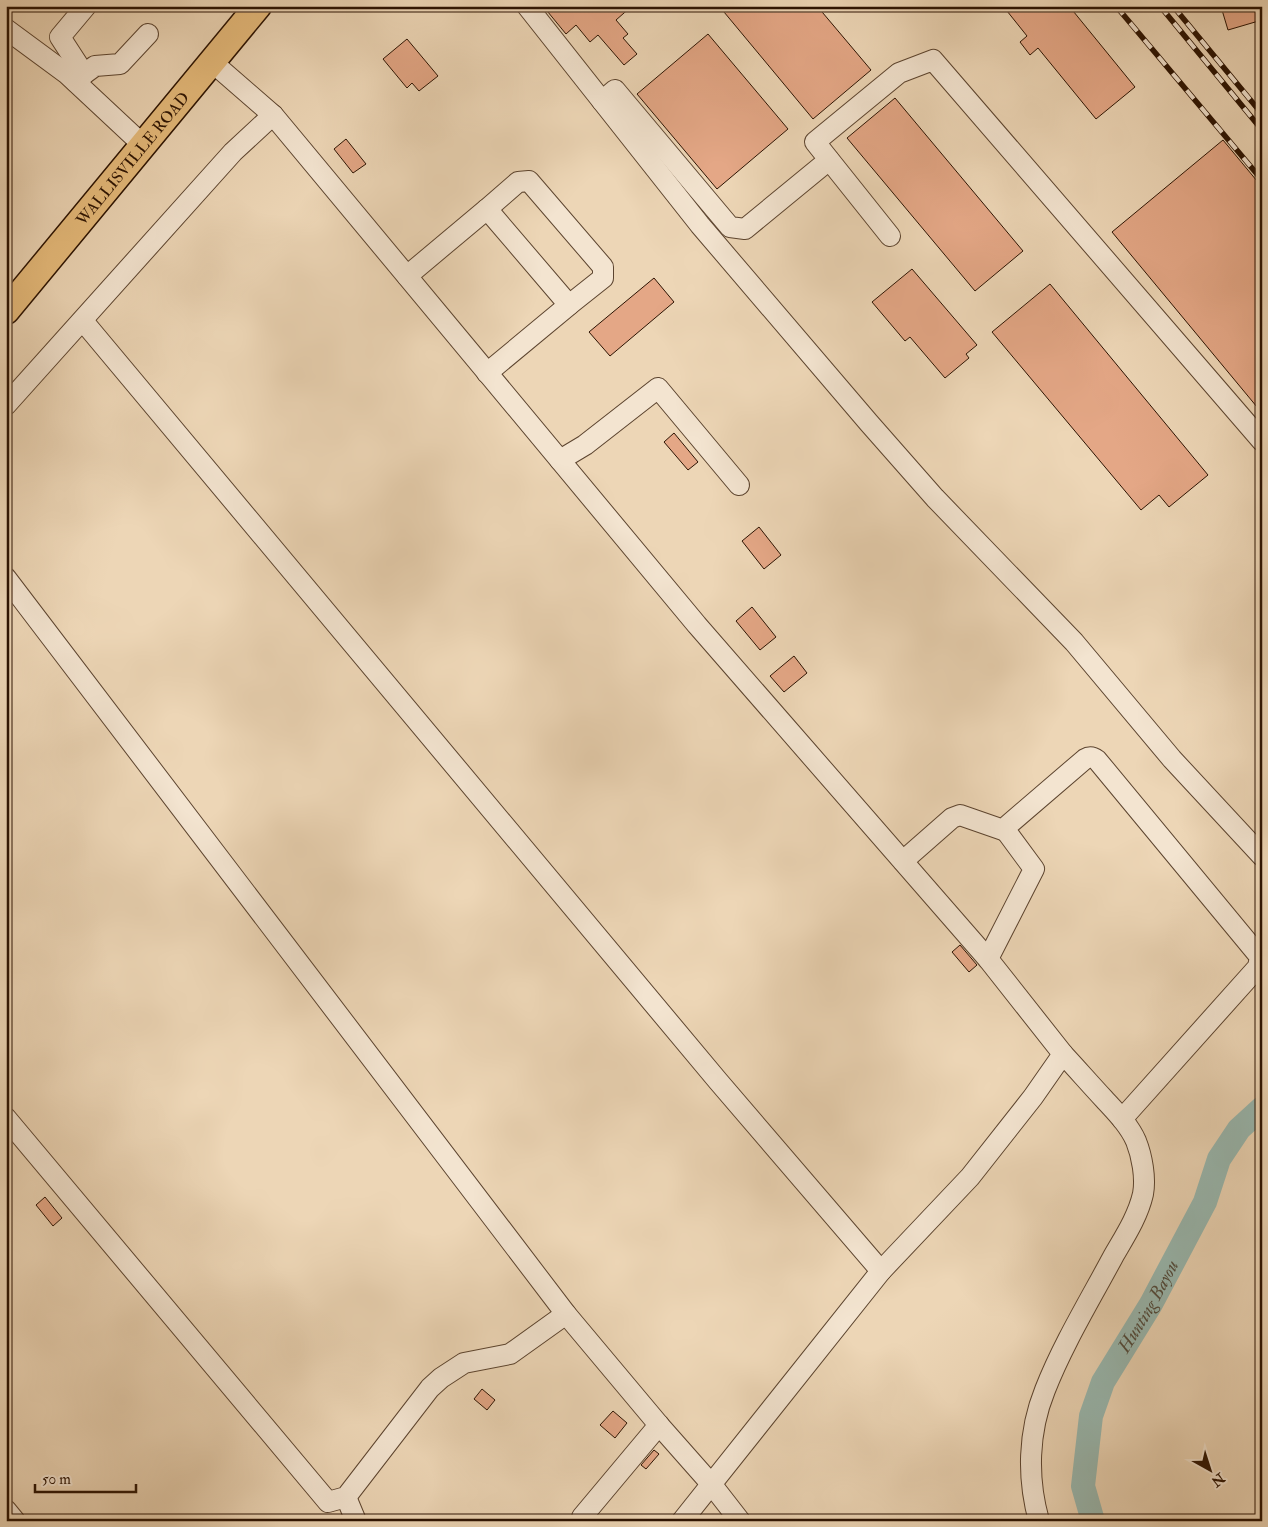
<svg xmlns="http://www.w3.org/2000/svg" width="1268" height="1527" font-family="'IM FELL Double Pica',serif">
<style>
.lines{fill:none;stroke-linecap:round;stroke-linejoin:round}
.river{stroke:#99b9b1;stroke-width:24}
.building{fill:#e4a786;stroke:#2c1302}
.minor-casing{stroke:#5c442f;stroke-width:22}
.major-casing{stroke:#2c1302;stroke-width:29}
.minor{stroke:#f3e4d0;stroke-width:20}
.major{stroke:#e6bb7b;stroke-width:26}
.rail-casing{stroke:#2c1302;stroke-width:5.5}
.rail{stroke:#f3e4d0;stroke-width:4;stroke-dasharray:11;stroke-linecap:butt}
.labels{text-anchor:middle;stroke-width:4.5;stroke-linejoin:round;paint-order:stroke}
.street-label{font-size:16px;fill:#2c1302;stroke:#f3e4d0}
.water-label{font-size:18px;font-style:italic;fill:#524d3f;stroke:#f3e4d0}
</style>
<rect width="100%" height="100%" fill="#edd6b6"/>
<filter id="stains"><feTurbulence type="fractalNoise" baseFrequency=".004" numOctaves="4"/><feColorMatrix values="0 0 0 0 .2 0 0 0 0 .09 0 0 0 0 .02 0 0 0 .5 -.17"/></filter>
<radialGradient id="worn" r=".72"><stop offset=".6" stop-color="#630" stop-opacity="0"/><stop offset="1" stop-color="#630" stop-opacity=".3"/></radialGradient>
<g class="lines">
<!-- river -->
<path class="river" id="s1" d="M 1093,1521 L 1083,1486 L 1091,1416 L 1103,1382 L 1151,1304 L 1205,1202 L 1219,1159 L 1239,1129 L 1262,1108"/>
</g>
<!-- building -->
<g class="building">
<polygon points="543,6 632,6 616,20 628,34 623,38 637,54 624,65 598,35 590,42 576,25 566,34"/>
<polygon points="719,6 817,6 871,70 813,119"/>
<polygon points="1003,6 1069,6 1135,87 1096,119 1038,48 1030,55 1020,42 1027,36"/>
<polygon points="1235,6 1258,6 1262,20 1228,30 1222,10"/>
<polygon points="708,34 788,129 717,189 637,94"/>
<polygon points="407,39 438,76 419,91 412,83 407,88 383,59"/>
<polygon points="895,98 1023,251 975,291 847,138"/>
<polygon points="346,139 366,164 353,173 334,149"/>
<polygon points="1223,140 1262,187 1262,413 1112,232"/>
<polygon points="912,269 977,345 966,354 969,358 945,378 910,337 905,341 872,302"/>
<polygon points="654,278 674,302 610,356 589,332"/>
<polygon points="1050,284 1208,475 1169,507 1159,495 1141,510 992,332"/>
<polygon points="674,433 698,462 688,470 664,442"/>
<polygon points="759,527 781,555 764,569 742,541"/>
<polygon points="752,607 776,637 760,650 736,621"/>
<polygon points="794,656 807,673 784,692 770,676"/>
<polygon points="960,945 977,965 969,972 952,952"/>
<polygon points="45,1197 62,1218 53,1226 36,1205"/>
<polygon points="482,1389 495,1400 487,1410 474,1399"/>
<polygon points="613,1411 627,1423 615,1438 600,1425"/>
<polygon points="654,1450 659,1454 646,1469 641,1465"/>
</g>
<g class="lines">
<defs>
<g id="minor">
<polyline points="527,6 700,225 869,423 935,498 1074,642 1172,759 1262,856"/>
<polyline points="6,29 67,74 143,145"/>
<polyline points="212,62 273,115 697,625 988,959 1063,1054 1033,1097 970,1177 881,1271 682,1521"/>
<polyline points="84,74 95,66 120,64 148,34"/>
<polyline points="76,82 84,74 60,37 86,6"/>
<polyline points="602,101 615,90 730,227 745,229 829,160"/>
<polyline points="487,209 518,182 529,181 603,267 603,278 569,305"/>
<polyline points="890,236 815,142 899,73 933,60 1262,441"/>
<polyline points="407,276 487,209 569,305 487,373"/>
<polyline points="83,321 718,1081 881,1271"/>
<polyline points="6,405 233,152 273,115"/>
<polyline points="560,460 585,445 658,388 739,485"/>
<polyline points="6,578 566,1314 659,1425 712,1485 740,1521"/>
<polyline points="903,861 952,818 960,815 1006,831"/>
<path d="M 988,959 L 1034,869 L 1006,831 L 1008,825 L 1085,759 C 1090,756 1093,757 1097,760 L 1260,957 L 1258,967 L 1122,1119"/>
<polyline points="6,1118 328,1502 346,1497 430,1388 441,1378 464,1363 510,1354 566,1314"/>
<polyline points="346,1497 356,1521"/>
<polyline points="6,1510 15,1521"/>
<polyline points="582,1517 659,1425"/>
<path d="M 1039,1521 C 1027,1478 1028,1432 1045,1390 C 1063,1344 1090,1300 1114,1255 C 1125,1236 1138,1216 1143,1194 C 1146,1178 1142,1156 1136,1141 C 1129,1125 1116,1112 1104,1099 C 1090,1084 1077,1069 1063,1054"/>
</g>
<g id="major">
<path id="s2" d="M 6,311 L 258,6"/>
</g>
</defs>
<!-- minor casing -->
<use href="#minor" class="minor-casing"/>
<!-- major casing -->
<use href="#major" class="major-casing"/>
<!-- minor -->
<use href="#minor" class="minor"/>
<!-- major -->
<use href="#major" class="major"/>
<defs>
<g id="rail">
<polyline points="1116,6 1262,180"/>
<polyline points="1160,6 1262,130"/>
<polyline points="1173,6 1262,114"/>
</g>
</defs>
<!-- rail casing -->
<use href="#rail" class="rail-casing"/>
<!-- rail -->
<use href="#rail" class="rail"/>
</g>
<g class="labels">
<!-- street labels -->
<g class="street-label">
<text dy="6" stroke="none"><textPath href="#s2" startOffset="198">WALLISVILLE ROAD</textPath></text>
</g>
<!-- water labels -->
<g class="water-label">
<text dy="6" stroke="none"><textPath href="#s1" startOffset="231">Hunting Bayou</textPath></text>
</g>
</g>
<!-- margin -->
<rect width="1268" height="1527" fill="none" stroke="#edd6b6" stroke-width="25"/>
<rect x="8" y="8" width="1253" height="1512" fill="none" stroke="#2c1302" stroke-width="2.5"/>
<rect x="12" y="12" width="1243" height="1502" fill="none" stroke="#2c1302"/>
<!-- north arrow -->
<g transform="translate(1210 1470) rotate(141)" stroke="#f3e4d0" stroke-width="4" paint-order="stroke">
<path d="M0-4L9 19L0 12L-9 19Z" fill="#2c1302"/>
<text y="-8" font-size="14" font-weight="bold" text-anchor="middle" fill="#2c1302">N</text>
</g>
<!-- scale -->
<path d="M35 1484v8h101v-8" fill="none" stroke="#2c1302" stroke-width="2.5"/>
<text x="42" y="1484" font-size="15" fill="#2c1302" stroke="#f3e4d0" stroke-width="4" paint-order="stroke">50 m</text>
<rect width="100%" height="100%" filter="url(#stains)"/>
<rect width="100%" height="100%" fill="url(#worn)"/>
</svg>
